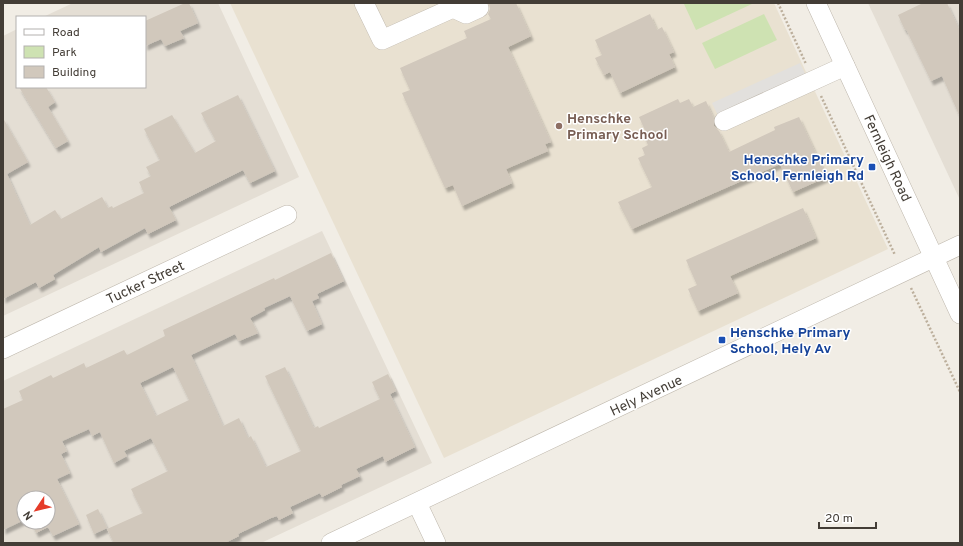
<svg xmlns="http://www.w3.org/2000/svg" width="963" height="546" font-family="Overpass,sans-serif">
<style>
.residential{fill:#e4ded4;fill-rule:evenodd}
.education{fill:#e9e1d1}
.green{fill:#cee2b2}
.parking{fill:#e2e0dd}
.building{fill:#d1c8bc;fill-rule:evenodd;filter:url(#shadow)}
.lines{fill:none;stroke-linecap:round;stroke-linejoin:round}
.minor-casing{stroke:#beb7ac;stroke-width:20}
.path{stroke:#bcaf9c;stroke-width:2.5;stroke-dasharray:2 2;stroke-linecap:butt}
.minor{stroke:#fff;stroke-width:19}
.education-dot{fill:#8d6e63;stroke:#fff;stroke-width:1.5}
.transit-dot{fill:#1a4fb4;stroke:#fff;stroke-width:1.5}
.labels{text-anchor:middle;stroke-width:3;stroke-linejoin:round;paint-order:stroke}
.education-label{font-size:14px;font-weight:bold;fill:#785e54;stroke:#fff;text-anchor:start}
.street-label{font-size:14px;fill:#433d36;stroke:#fff}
.transit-label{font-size:14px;font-weight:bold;fill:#164399;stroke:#fff;text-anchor:end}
</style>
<defs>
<filter id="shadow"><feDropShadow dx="2.5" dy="4.5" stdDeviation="1" flood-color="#0004"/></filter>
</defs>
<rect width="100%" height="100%" fill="#f1ede5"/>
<!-- residential -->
<g class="residential">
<polygon points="73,3 218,3 299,177 3,316 3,36 17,29 17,87 145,87 145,17 43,17"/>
<polygon points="868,3 960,3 960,200"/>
<path d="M 322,231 L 432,463 L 261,543 L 3,543 L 3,381 ZM 24,498 L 48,498 L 48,522 L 24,522 Z"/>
</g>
<!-- education -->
<polygon class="education" points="230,3 774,3 888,249 444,458"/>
<!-- green -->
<g class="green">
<polygon points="686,3 754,3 696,30 684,4"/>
<polygon points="764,14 777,40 715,69 702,43"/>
</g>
<!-- parking -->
<polygon class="parking" points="800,63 813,91 725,130 712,103"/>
<!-- building -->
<g class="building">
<polygon points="185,3 189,3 198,23 180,31 184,38 165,46 161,39 145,46 145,21"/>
<polygon points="489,3 516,3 531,36 508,47 551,142 545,144 548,151 506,169 512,183 462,206 453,185 445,188 402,93 410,90 400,68 467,38 464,31 491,19 488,14 490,9"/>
<polygon points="923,3 947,3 960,31 960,117 942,76 931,81 906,29 905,30 898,15"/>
<polygon points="650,14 657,30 662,27 674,52 669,54 675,67 620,93 610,72 604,75 595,58 602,55 595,40"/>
<polygon points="19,87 46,87 55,102 48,107 68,141 56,148"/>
<polygon points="238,95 275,171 250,183 243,170 169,207 176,220 148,234 145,228 101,252 99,247 53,275 55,279 39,288 36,282 3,299 3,118 28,162 7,174 30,225 55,210 61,219 102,197 108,208 112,206 113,208 144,193 139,182 151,176 146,167 160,160 144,129 172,115 195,153 216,141 201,113"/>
<polygon points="678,99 680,103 689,99 693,107 706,101 714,119 714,126 719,131 729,152 775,130 774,127 799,117 827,177 793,192 780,164 632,229 618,202 652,187 638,158 645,155 642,148 648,145 643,133 646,132 639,117"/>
<polygon points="803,208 816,238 730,276 738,293 698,311 688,289 697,285 686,260"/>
<path d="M 331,253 L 344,281 L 317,294 L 319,298 L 312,301 L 322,324 L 307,331 L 290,296 L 264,308 L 265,310 L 250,318 L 258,333 L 239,341 L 235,334 L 191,355 L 223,426 L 239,418 L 248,438 L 251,436 L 266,467 L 301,451 L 265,376 L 285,367 L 314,428 L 318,426 L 319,428 L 380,399 L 372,382 L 388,374 L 396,391 L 390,394 L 415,447 L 385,462 L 383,456 L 356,469 L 360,476 L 341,485 L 342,487 L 322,497 L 320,493 L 290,507 L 293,513 L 279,520 L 277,516 L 271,518 L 238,534 L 239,536 L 225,543 L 114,543 L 107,529 L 143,513 L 131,489 L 168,471 L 151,438 L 124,451 L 127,456 L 114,463 L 100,432 L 92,436 L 89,429 L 62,441 L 67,451 L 61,454 L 70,473 L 57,479 L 79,524 L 53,536 L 48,527 L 36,533 L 31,522 L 48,522 L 48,498 L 24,498 L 24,520 L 3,530 L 3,409 L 23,400 L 19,391 L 51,375 L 53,378 L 84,363 L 86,368 L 124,350 L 127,355 L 165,336 L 163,330 L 274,278 L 275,280 ZM 173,367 L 189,400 L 156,416 L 140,383 Z"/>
<polygon points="98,509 107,528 94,534 86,515"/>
</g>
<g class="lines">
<defs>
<g id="minor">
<polyline points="364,3 382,40 453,8 466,14 479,8"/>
<polyline points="816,3 960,314"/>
<polyline points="724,121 845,66"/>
<polyline points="3,349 287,215"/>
<polyline points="417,503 436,543"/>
<polyline points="331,543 960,245"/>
</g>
</defs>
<!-- minor casing -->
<use href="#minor" class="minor-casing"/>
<!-- path -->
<g class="path">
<polyline points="778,3 806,64"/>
<polyline points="821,96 895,255"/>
<polyline points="911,288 960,392"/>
</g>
<!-- minor -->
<use href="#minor" class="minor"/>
</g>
<!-- markers -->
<circle class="education-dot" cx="559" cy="126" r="4"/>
<g class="transit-dot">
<rect x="868" y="163" width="8" height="8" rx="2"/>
<rect x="718" y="336" width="8" height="8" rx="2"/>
</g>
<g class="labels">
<!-- education labels -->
<g class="education-label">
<text x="567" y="123">Henschke<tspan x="567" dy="16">Primary School</tspan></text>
</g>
<!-- street labels -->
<g class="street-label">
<text transform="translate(888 158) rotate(65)" y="5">Fernleigh Road</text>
<text transform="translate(145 282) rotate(-25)" y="5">Tucker Street</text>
<text transform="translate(646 395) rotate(-25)" y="5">Hely Avenue</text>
</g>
<!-- transit labels -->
<g class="transit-label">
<text x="864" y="164">Henschke Primary<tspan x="864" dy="16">School, Fernleigh Rd</tspan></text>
<text x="730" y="337" text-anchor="start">Henschke Primary<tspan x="730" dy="16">School, Hely Av</tspan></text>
</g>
</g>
<!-- border -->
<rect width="963" height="546" fill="none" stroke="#433d36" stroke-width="8"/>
<!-- legend -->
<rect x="16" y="16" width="130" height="72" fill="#ffffff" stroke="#b4b1af"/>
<rect x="24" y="29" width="20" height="6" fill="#ffffff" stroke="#b4b1af"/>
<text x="52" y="36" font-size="12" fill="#433d36">Road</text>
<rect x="24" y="46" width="20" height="12" fill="#cee2b2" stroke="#b4b1af"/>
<text x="52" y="56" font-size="12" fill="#433d36">Park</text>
<rect x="24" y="66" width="20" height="12" fill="#d1c8bc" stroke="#b4b1af"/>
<text x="52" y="76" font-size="12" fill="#433d36">Building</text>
<!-- north arrow -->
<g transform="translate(36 510) rotate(235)"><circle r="19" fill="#ffffff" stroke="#b4b1af"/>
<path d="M0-3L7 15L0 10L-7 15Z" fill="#e53b29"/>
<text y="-6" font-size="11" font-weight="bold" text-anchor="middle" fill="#433d36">N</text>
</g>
<!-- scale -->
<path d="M819 522v6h57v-6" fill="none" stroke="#433d36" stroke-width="2"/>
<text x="825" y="522" font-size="12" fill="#433d36" stroke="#ffffff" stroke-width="3" paint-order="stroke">20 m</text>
</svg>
